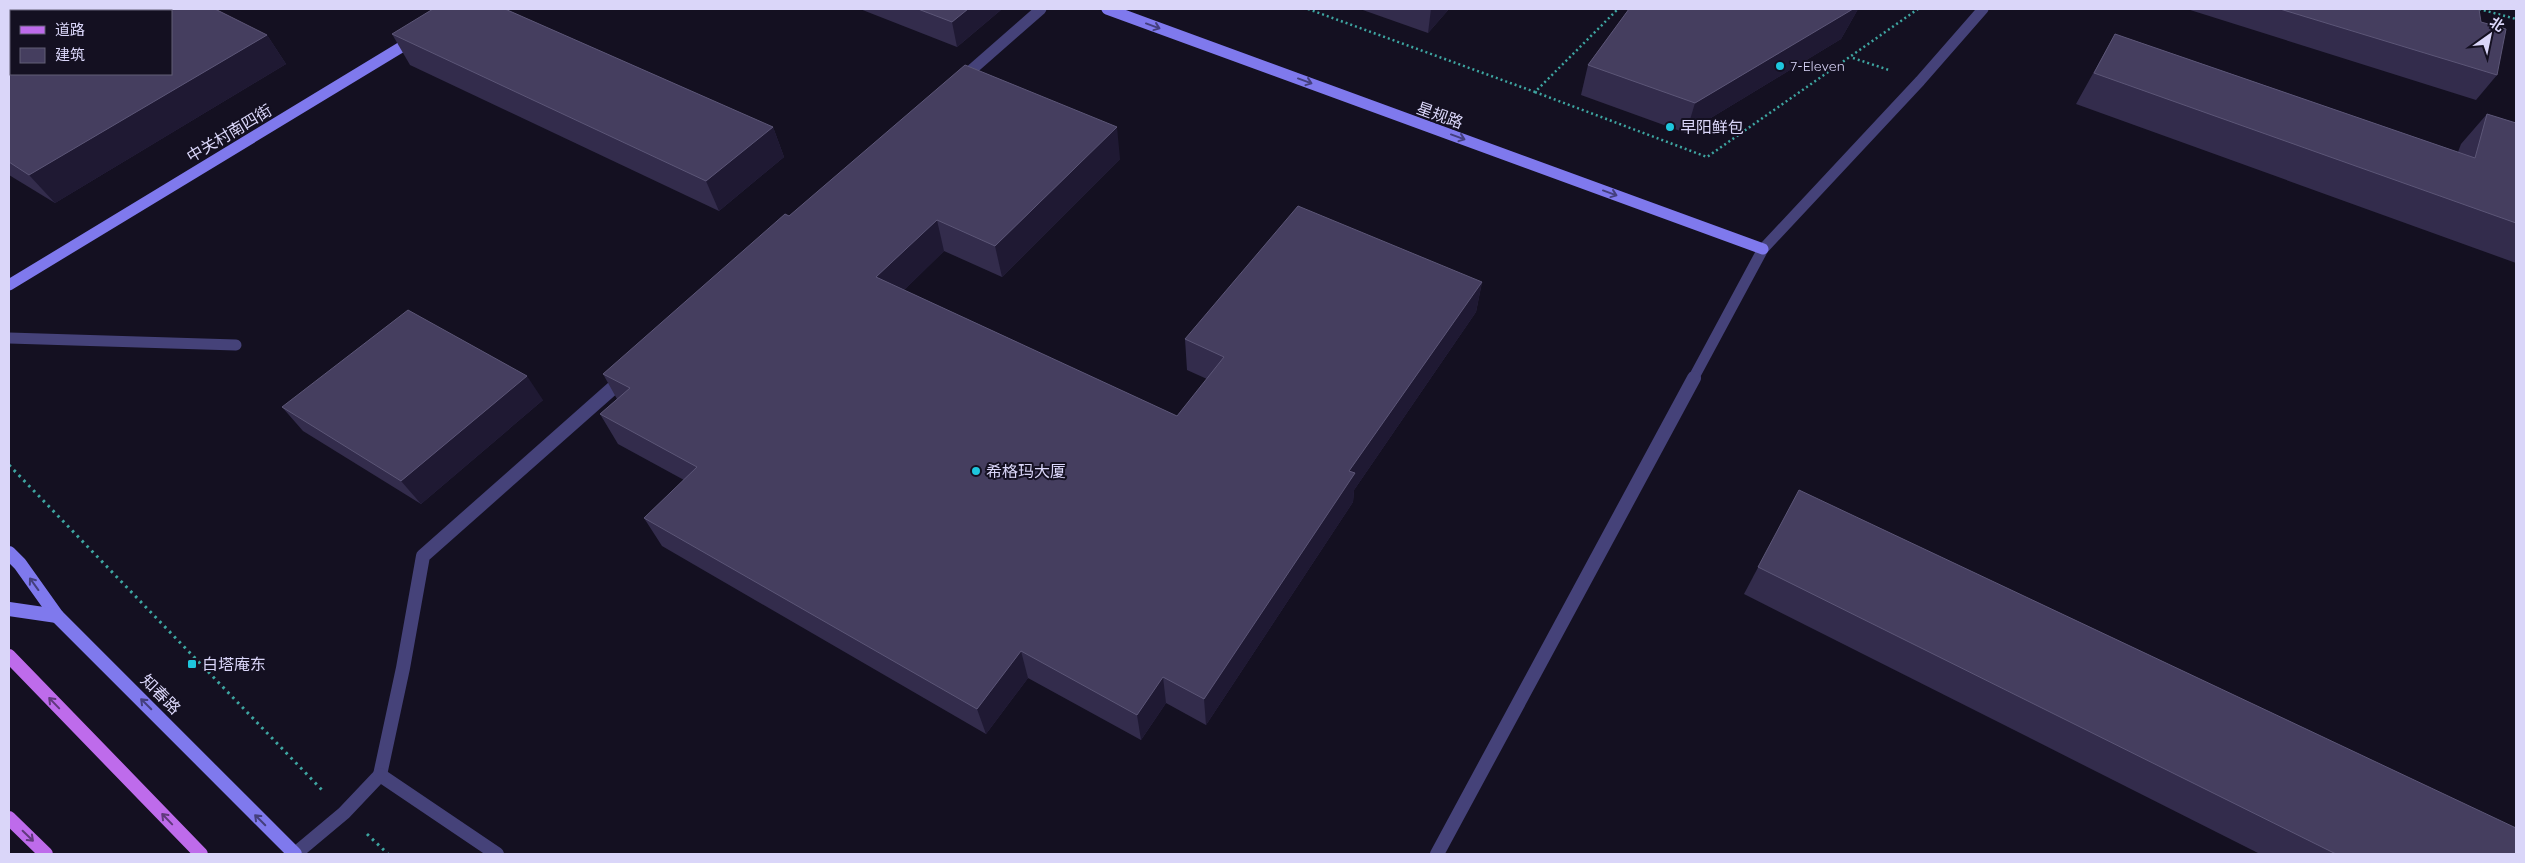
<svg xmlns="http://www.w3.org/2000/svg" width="2525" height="863" font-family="Quicksand,'Noto Sans SC',sans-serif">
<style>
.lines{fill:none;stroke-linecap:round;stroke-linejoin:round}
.path-far1{stroke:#3ea5a1;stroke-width:2.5;stroke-dasharray:2 3;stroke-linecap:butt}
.path{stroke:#3ea5a1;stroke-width:3;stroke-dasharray:2.5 4.5;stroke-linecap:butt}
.lane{stroke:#454279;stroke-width:11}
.street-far1{stroke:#454279;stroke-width:11}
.street{stroke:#454279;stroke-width:14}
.secondary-far1{stroke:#7f79ed;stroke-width:11}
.secondary{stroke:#7f79ed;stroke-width:14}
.primary{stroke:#be6beb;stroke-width:14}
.wall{fill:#332c4c}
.shaded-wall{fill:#1f1933}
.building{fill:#453e5f;stroke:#5c5677;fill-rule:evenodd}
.oneway{stroke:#443f7d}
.oneway2{stroke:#60397c}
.poi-dot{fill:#1ec6dd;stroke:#141021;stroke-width:2}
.labels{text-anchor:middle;stroke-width:4;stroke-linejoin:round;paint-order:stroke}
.far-poi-label{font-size:14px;fill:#dad6f9;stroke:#141021;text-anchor:start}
.street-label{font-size:16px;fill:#dad6f9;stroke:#141021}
.poi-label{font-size:16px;fill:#dad6f9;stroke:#141021;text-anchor:start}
</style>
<rect width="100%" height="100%" fill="#141021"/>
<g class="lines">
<!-- path-far1 -->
<g class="path-far1">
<polyline points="1308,9 1535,92 1618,9"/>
<polyline points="2479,9 2516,19"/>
<polyline points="1853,58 1889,70"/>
<polyline points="1535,92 1707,157 1918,9"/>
</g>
<!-- path -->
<g class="path">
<polyline points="9,465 323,791"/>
<polyline points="367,834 388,854"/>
</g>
<!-- lane -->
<polyline class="lane" points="9,338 236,345"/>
<!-- street-far1 -->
<g class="street-far1">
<polyline points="960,80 1041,9"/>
<polyline points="1693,379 1763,249 1920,81 1983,9"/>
</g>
<!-- street -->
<g class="street">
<polyline points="380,775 403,668 423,556 623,379"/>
<polyline points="295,854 344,813 380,775 497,854"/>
<polyline points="1437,854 1694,378"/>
</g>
<!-- secondary-far1 -->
<g class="secondary-far1">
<polyline points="1107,9 1763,249"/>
<polyline points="9,285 413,40"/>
</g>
<!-- secondary -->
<g class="secondary">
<polyline points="9,553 20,564 57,616 295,854"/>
<polyline points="9,609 57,616"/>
</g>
<!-- primary -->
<g class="primary">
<polyline points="9,656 201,854"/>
<polyline points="9,818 46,854"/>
</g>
</g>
<!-- wall -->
<g class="wall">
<polygon points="9,9 267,35 286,64 55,203 9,175"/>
<polygon points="860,9 1002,9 957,47"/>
<polygon points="1360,9 1449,9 1428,33"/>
<polygon points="1629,9 1858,9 1841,39 1686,133 1581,95 1588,65"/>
<polygon points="2187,9 2479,9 2481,22 2497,75 2476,100"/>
<polygon points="392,34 773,127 784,157 719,211 410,65"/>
<polygon points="2115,34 2458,152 2461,144 2487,114 2516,123 2516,263 2076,104"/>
<polygon points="1120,159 1002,277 944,251 904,290 1177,416 1207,379 1187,370 1185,339 1482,282 1476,312 1354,490 1353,502 1206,725 1166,703 1141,740 1028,678 986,734 662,546 644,518 684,480 618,444 600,414 617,399 603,374 789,216"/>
<polygon points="543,400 421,504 303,431 282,407"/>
<polygon points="1799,490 2516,854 2260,854 1744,594"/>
</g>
<!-- shaded-wall -->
<g class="shaded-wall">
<polygon points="968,9 1002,9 957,47 952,22"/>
<polygon points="1431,9 1449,9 1428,33"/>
<polygon points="1853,9 1858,9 1841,39 1686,133 1695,103"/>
<polygon points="267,35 286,64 55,203 29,175"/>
<polygon points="773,127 784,157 719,211 706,181"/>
<polygon points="1117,127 1120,159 1002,277 995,246"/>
<polygon points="937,220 944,251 886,308 876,277"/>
<polygon points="1482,282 1476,312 1354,490 1353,502 1206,725 1204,699 1349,471"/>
<polygon points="527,376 543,400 421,504 401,481"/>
<polygon points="1021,651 1028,678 986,734 977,709"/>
<polygon points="1163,677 1166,703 1141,740 1137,715"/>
</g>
<!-- building -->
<g class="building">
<path d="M 9,9 L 215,9 L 267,35 L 29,175 L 9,162 ZM 11,11 L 171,11 L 171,74 L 11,74 Z"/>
<polygon points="433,9 505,9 773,127 706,181 392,34"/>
<polygon points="918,9 968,9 952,22"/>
<polygon points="1629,9 1853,9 1695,103 1588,65"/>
<polygon points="2280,9 2479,9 2481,22 2506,29 2497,75"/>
<polygon points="2115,34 2475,158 2487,114 2516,123 2516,223 2094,73"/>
<polygon points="965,65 1117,127 995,246 937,220 876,277 1177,416 1224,357 1185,339 1298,206 1482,282 1349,471 1355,473 1204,699 1163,677 1137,715 1021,651 977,709 644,518 697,467 600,414 630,388 603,374 785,214 789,216"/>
<polygon points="408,310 527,376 401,481 282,407"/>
<polygon points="1799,490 2516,828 2516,854 2336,854 1758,567"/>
</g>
<!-- one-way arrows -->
<defs><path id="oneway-shaft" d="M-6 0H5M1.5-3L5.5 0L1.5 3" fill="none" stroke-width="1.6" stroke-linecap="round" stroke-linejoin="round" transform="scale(1.25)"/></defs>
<g class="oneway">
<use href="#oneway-shaft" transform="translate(1153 26) rotate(20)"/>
<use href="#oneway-shaft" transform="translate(1305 81) rotate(20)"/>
<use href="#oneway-shaft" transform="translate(1458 137) rotate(20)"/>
<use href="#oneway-shaft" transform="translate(1610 193) rotate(20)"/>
<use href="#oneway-shaft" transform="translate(34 584) rotate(-126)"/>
<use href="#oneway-shaft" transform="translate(146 704) rotate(-135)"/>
<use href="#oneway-shaft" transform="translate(260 820) rotate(-135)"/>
</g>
<g class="oneway2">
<use href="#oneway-shaft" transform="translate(54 703) rotate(-134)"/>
<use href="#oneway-shaft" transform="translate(167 819) rotate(-134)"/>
<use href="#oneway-shaft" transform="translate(28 836) rotate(44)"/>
</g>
<!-- markers -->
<g class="poi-dot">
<circle cx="1780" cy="66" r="5"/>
<circle cx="1670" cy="127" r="5"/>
<circle cx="976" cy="471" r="5"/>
<rect x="187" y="659" width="10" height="10" rx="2.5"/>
</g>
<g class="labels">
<!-- far-poi labels -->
<g class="far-poi-label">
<text x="1790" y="71">7-Eleven</text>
</g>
<!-- street labels -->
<g class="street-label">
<text transform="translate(1440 115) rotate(20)" y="6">星规路</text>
<text transform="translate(229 133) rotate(-31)" y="6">中关村南四街</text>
<text transform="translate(161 694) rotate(45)" y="6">知春路</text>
</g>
<!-- poi labels -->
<g class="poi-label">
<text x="1680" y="133">早阳鲜包</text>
<text x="986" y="477">希格玛大厦</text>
<text x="202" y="670">白塔庵东</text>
</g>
</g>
<!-- border -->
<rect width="2525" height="863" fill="none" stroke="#dad6f9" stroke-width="20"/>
<!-- legend -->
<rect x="10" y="10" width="162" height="65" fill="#141021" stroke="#635f77"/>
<rect x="20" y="26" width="25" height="8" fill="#be6beb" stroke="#635f77"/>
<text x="55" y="35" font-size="15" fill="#dad6f9">道路</text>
<rect x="20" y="48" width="25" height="15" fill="#453e5f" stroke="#635f77"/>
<text x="55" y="60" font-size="15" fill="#dad6f9">建筑</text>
<!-- north arrow -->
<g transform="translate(2490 35) rotate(33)" stroke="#141021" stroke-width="4" paint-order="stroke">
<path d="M0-4L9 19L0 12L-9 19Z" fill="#dad6f9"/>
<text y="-8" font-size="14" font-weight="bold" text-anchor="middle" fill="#dad6f9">北</text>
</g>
</svg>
